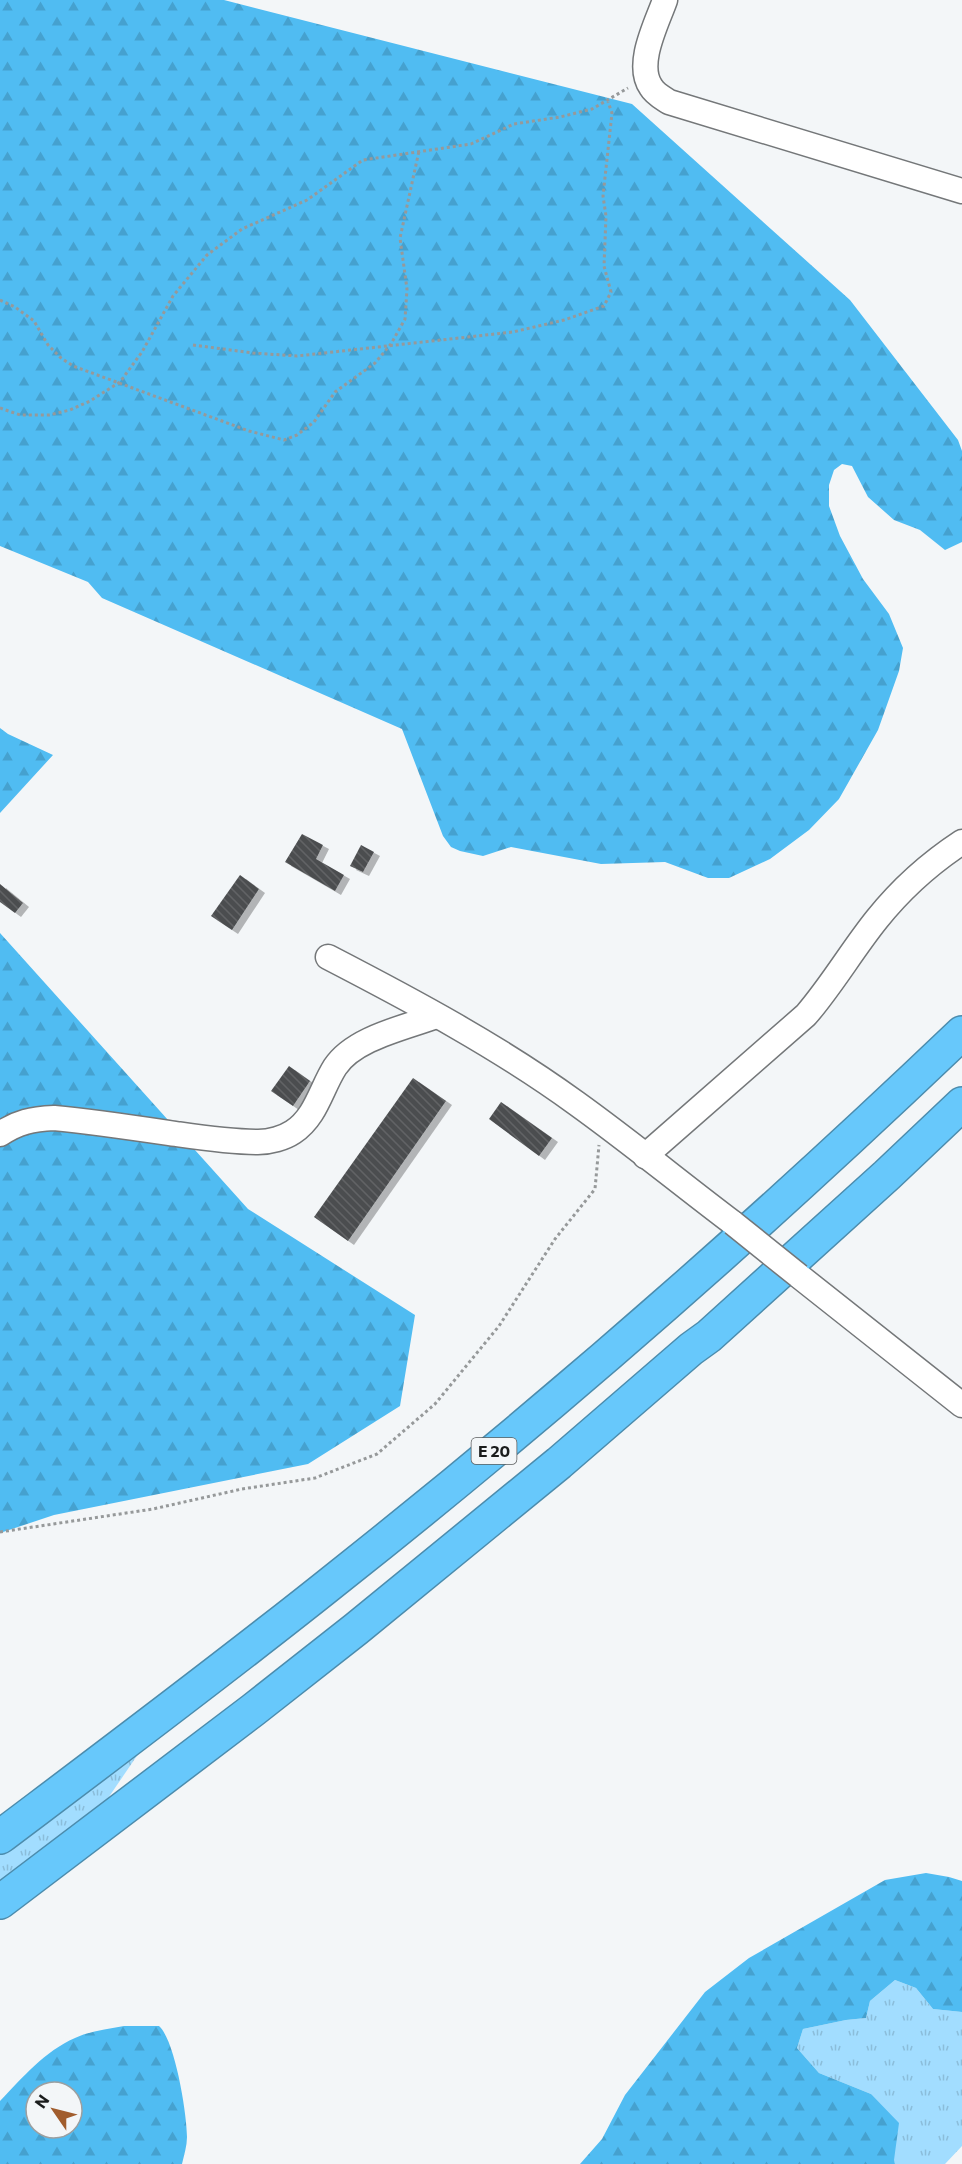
<svg xmlns="http://www.w3.org/2000/svg" width="962" height="2164" font-family="Commissioner,sans-serif">
<style>
.grass{fill:url(#grass-tufts)}
.forest{fill:url(#forest-firs);fill-rule:evenodd}
.building{fill:url(#building-back-hatch);filter:url(#shadow)}
.lines{fill:none;stroke-linecap:round;stroke-linejoin:round}
.minor-casing{stroke:#747779;stroke-width:27}
.highway-casing{stroke:#4c8cad;stroke-width:36}
.path{stroke:#96999a;stroke-width:3;stroke-dasharray:3 3;stroke-linecap:butt}
.minor{stroke:#fff;stroke-width:24}
.highway{stroke:#67c8fb;stroke-width:33}
.minor-bridge-casing{stroke:#747779;stroke-width:27;stroke-linecap:butt}
.minor-bridge{stroke:#fff;stroke-width:24}
.labels{text-anchor:middle;stroke-width:6;stroke-linejoin:round;paint-order:stroke}
.shield{fill:#f3f6f8;stroke:#5b5d5e;stroke-width:1.5}
.shield-label{font-size:16px;font-weight:bold;fill:#1a1c1c}
</style>
<defs>
<pattern id="grass-tufts" width="24" height="20" patternUnits="userSpaceOnUse" patternTransform="scale(1.5)"><rect width="24" height="20" fill="#a2ddff"/><path d="M3 7l-1-3M5 7V3M7 7l1-3M15 17l-1-3M17 17v-4M19 17l1-3" fill="none" stroke="#8bbdda"/></pattern>
<pattern id="forest-firs" width="22" height="20" patternUnits="userSpaceOnUse" patternTransform="scale(1.5)"><rect width="22" height="20" fill="#50bcf2"/><path d="M5 1l3.5 6h-7zM16 11l3.5 6h-7z" fill="#45a1cf"/></pattern>
<pattern id="building-back-hatch" width="6" height="6" patternUnits="userSpaceOnUse" patternTransform="scale(1.5)"><rect width="6" height="6" fill="#4c4e50"/><path d="M-1 5l2 2M0 0l6 6M5-1l2 2" fill="none" stroke="#626465"/></pattern>
<filter id="shadow"><feDropShadow dx="6" dy="4" stdDeviation="0" flood-color="#0004"/></filter>
</defs>
<rect width="100%" height="100%" fill="#f3f6f8"/>
<!-- grass -->
<g class="grass">
<polygon points="145,1744 102,1807 0,1885 0,1854"/>
<polygon points="895,1980 916,1988 933,2009 962,2012 962,2146 945,2164 895,2164 871,2094 819,2073 797,2048 803,2029 846,2020 866,2018 870,2001"/>
</g>
<!-- forest -->
<g class="forest">
<polygon points="0,0 224,0 632,104 850,300 958,440 962,451 962,542 945,550 920,530 894,520 868,497 852,466 842,464 834,470 829,485 829,506 840,536 863,579 889,614 903,648 899,671 878,730 839,799 809,830 770,859 729,878 708,878 665,862 601,864 511,847 483,856 460,851 451,847 443,836 402,729 102,598 88,582 0,546"/>
<polygon points="0,728 8,734 53,755 0,813"/>
<polygon points="0,933 248,1209 415,1315 400,1406 308,1464 54,1515 0,1533"/>
<polygon points="926,1873 949,1877 962,1881 962,2012 933,2009 916,1988 895,1980 870,2001 866,2018 846,2020 803,2029 797,2048 819,2073 871,2094 899,2123 894,2160 895,2164 580,2164 602,2139 625,2095 705,1992 749,1958 885,1880"/>
<path d="M 124,2026 L 159,2026 C 175,2040 187,2114 187,2137 C 187,2146 184,2155 182,2164 L 0,2164 L 0,2101 C 22,2078 45,2051 75,2038 C 90,2031 107,2029 124,2026 ZM 36,2092 L 72,2092 L 72,2128 L 36,2128 Z"/>
</g>
<!-- building -->
<g class="building">
<polygon points="302,834 323,845 316,859 344,875 335,891 285,862"/>
<polygon points="361,845 374,852 363,872 350,866"/>
<polygon points="240,875 259,889 232,930 211,916"/>
<polygon points="0,884 23,903 15,913 0,902"/>
<polygon points="289,1066 310,1081 293,1106 271,1091"/>
<polygon points="413,1078 446,1101 348,1241 314,1217"/>
<polygon points="501,1102 552,1138 539,1156 489,1119"/>
</g>
<g class="lines">
<defs>
<g id="minor">
<path d="M 665,0 C 657,23 635,64 651,87 C 655,94 663,98 669,102 L 962,191"/>
<path d="M 328,957 C 413,1001 499,1047 576,1103 C 629,1141 680,1183 733,1223"/>
<path d="M 0,1134 C 18,1122 32,1119 54,1118 C 95,1122 135,1128 176,1134 C 204,1138 231,1142 258,1142 C 270,1142 284,1138 293,1132 C 316,1117 321,1089 335,1067 C 354,1038 404,1028 436,1016"/>
<path d="M 645,1156 L 806,1015 C 832,985 852,950 877,919 C 901,889 930,863 962,842"/>
<polyline points="799,1276 962,1405"/>
</g>
<g id="highway">
<path d="M 0,1837 C 114,1751 229,1665 340,1576 C 556,1405 763,1223 962,1033"/>
<polyline points="0,1902 253,1710 356,1629 559,1463 691,1349 709,1336 887,1175 962,1104"/>
</g>
</defs>
<!-- minor casing -->
<use href="#minor" class="minor-casing"/>
<!-- highway casing -->
<use href="#highway" class="highway-casing"/>
<!-- path -->
<g class="path">
<polyline points="0,300 15,307 34,321 48,345 61,358 73,366 249,431 284,440 297,435 314,422 335,392 375,363 391,344 405,319 407,289 400,238 419,151"/>
<polyline points="193,345 253,353 297,356 513,332 564,320 604,306 611,292 604,266 606,216 603,196 612,113 608,102"/>
<polyline points="0,408 20,415 49,415 70,410 90,401 120,382 142,352 173,296 207,255 242,229 307,200 363,160 471,144 514,124 560,117 592,109 628,88"/>
<polyline points="0,1532 153,1509 242,1489 315,1478 377,1454 435,1404 499,1326 555,1239 595,1189 599,1145"/>
</g>
<!-- minor -->
<use href="#minor" class="minor"/>
<!-- highway -->
<use href="#highway" class="highway"/>
<defs>
<polyline id="minor-bridge" points="733,1223 799,1276"/>
</defs>
<!-- minor-bridge casing -->
<use href="#minor-bridge" class="minor-bridge-casing"/>
<!-- minor-bridge -->
<use href="#minor-bridge" class="minor-bridge"/>
</g>
<g class="labels">
<!-- shield labels -->
<rect class="shield" x="471.5" y="1438" width="45" height="26" rx="4.5"/>
<g class="shield-label">
<text x="494" y="1457">E 20</text>
</g>
</g>
<!-- north arrow -->
<g transform="translate(54 2110) rotate(305)"><circle r="28" fill="#f3f6f8" stroke="#9c9fa0" stroke-width="1.5"/>
<path d="M0-4.5L10 22L0 15L-10 22Z" fill="#a15d2d"/>
<text y="-9" font-size="16" font-weight="bold" text-anchor="middle" fill="#1a1c1c">N</text>
</g>
</svg>
